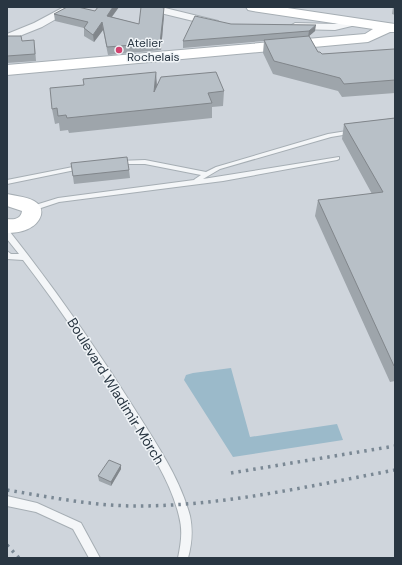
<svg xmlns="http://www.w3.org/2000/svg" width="402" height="565" font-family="'DM Sans',sans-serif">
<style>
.built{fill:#cfd5dc}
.water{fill:#9bbaca}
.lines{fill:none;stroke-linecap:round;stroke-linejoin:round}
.lane-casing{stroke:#a6aeb4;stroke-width:2}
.street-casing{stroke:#a6aeb4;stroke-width:2}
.secondary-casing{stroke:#a6aeb4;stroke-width:2}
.lane{fill:#f4f6f8;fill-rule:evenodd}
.street{fill:#f4f6f8;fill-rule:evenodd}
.secondary{fill:#fff;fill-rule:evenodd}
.rail{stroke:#7a8894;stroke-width:3.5;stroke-dasharray:2.5 5;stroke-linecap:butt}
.wall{fill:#9ea5ab}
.shaded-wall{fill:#81868b}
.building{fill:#b8c0c7;stroke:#81868b}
.poi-dot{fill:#d1436f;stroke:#f0f4f7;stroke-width:1.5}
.labels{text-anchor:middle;stroke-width:3;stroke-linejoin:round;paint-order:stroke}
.far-poi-label{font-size:12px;fill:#293642;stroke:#f0f4f7;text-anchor:start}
.street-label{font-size:14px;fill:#293642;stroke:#f0f4f7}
</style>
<rect width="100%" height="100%" fill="#e1e6ea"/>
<!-- built -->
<rect class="built" x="7" y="7" width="388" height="551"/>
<!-- water -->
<polygon class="water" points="231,368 250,437 337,424 343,440 233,457 184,380 186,375 193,373"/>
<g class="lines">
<defs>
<g id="lane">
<polygon points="353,130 356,132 355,133 331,137 220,169 203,179 339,157 339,159 337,160 223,181 59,202 32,211 28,209 29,207 58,198 194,180 195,179 201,175 145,164 116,164 115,163 118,161 145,160 206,172 216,167 328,134"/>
<polygon points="83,165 85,166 85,168 7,184 7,180"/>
<path d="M 7,232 L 10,232 C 56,290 99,352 139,416 C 159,448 180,479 190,516 C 193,531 192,543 188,558 L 178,558 C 181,543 183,531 179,516 C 171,482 151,453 134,424 C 99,367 63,312 23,260 L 7,259 L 7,251 L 11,254 L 19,254 L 7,239 Z"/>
<polygon points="7,496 37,503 81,523 100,558 89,558 73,529 36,512 7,506"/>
</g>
<g id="street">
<polygon points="64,7 77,7 42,27 7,41 7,34 34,23"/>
<polygon points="143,7 161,7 218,21 219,23 214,26 144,9"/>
<polygon points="356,19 360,20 361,22 360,24 335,30 295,29 290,26 295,23 335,24"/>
</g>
<g id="secondary">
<polygon points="246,7 281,7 388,23 395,24 395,32 390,32 368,42 7,75 7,65 365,34 373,29 253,11 248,10"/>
<path d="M 7,194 C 16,196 30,197 37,203 C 41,207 42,210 41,215 C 37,229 20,233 7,233 L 7,219 C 14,220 21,219 22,211 L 7,206 Z"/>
</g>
</defs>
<!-- lane casing -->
<use href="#lane" class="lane-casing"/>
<!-- street casing -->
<use href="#street" class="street-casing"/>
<!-- secondary casing -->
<use href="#secondary" class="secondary-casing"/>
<!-- lane -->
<use href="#lane" class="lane"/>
<!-- street -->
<use href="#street" class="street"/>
<!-- secondary -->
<use href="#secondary" class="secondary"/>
<!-- rail -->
<g class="rail">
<polyline points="231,473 395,446"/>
<path d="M 7,490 C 50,497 93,506 137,506 C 223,506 310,486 395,470"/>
<polyline points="7,545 19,558"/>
</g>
</g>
<!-- wall -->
<g class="wall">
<polygon points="98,7 119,7 112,17 139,24 164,8 164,15 161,50 108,55 103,30 94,42 84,36 84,28 55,21 54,14 95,11"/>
<polygon points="393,7 395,7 395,15 392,14"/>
<polygon points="231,24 315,31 309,36 318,52 322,54 395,50 395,93 342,97 338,91 273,74 263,53 264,41 183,48 183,41"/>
<polygon points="7,36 21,36 22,41 35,47 36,61 7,63"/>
<polygon points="157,86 224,91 223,106 212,107 212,118 69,133 68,130 60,131 59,123 55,124 52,109"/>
<polygon points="395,118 395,381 390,382 315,216 318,200 372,194 342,139 344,124"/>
<polygon points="71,163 129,170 130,178 74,184"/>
<polygon points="121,465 121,469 111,486 99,481 98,476"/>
</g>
<!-- shaded-wall -->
<g class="shaded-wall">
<polygon points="113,7 119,7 107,23 107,16"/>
<polygon points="164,8 164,15 161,50 160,43"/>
<polygon points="102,22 103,30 94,42 93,35"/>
<polygon points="316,25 315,31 308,37 309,31"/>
<polygon points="156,72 157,87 154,92"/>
<polygon points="121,465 121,469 111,486 111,482"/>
</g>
<!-- building -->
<g class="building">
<polygon points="67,7 78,7 95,11 98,7 113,7 107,16 139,24 141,7 160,7 164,8 160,43 107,47 102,22 93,35 84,28 88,22 54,14"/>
<polygon points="195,16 231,24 316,25 309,31 183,41"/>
<polygon points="7,36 21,36 22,41 34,40 35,54 7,56"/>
<polygon points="309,36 318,52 320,52 322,54 394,49 395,50 395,80 344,84 340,78 274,61 264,40"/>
<polygon points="156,72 154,92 161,77 216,72 224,91 208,93 212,103 67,118 66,115 58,116 57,108 52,109 50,88 84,85 83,79"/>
<polygon points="395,118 395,366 394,366 318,200 383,192 344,124"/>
<polygon points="127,157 129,170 73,176 71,163"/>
<polygon points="109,460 121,465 111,482 98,476"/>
</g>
<!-- markers -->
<circle class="poi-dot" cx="119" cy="50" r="4"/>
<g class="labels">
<!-- far-poi labels -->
<g class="far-poi-label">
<text x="127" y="47">Atelier<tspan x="127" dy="14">Rochelais</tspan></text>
</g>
<!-- street labels -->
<g class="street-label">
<text transform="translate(116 391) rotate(58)" y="5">Boulevard Wladimir Mörch</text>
</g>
</g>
<!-- border -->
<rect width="402" height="565" fill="none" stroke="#293642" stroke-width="16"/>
</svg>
